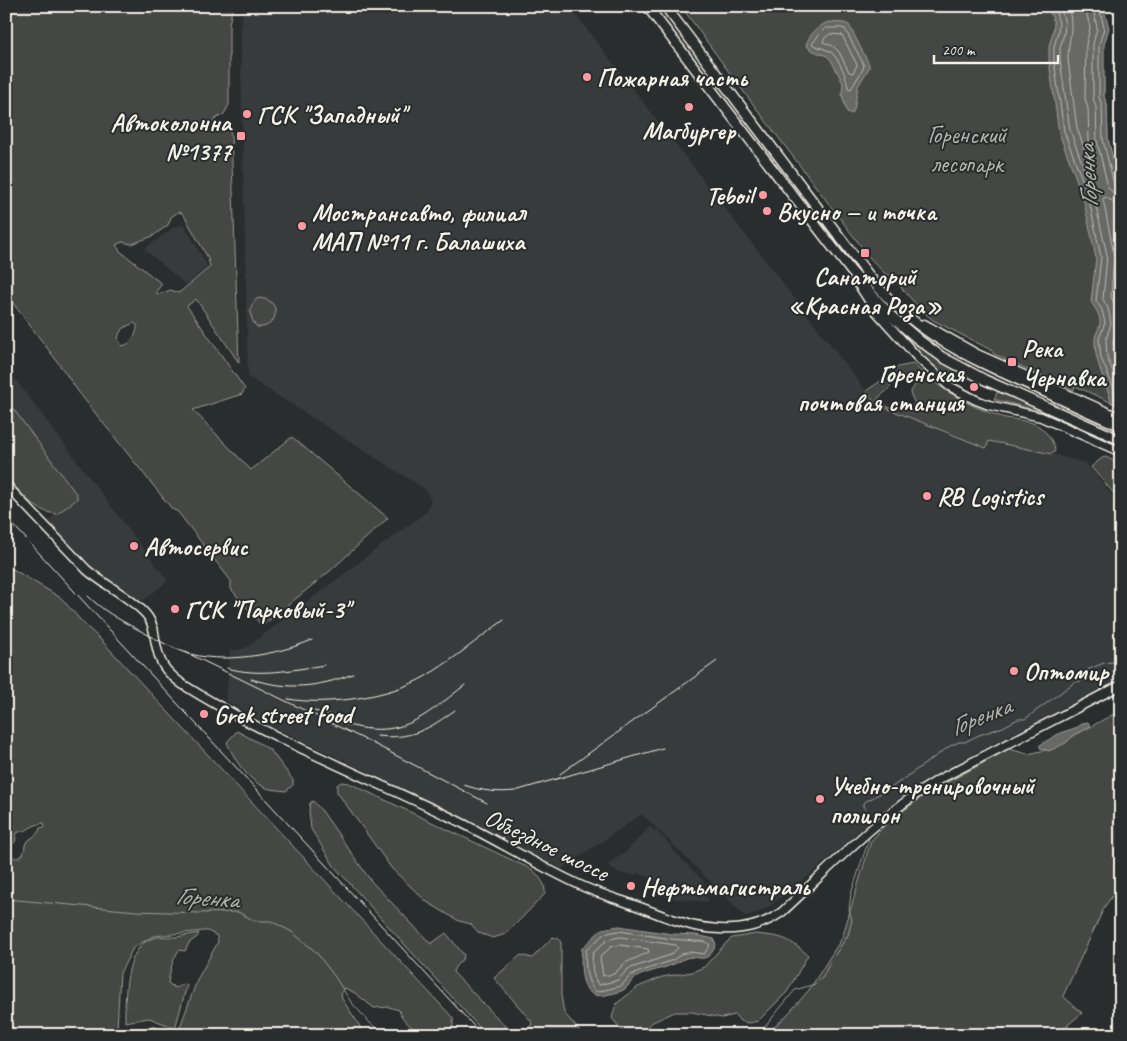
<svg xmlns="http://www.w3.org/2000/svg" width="1127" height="1041" font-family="Caveat,sans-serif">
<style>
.built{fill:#373a3a}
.green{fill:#444645;stroke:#9c9c96;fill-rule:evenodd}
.water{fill:#676866;stroke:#9f9f9a}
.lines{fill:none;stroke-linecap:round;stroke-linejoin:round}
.shore{stroke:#bcbab4;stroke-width:1}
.stream{stroke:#9f9f9a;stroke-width:1}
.primary-casing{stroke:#f4f1e8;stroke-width:11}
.trunk-casing{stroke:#f4f1e8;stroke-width:12}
.primary{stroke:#2a2d2e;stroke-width:8}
.trunk{stroke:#2a2d2e;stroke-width:9}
.rail{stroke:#f4f1e8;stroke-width:1}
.poi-dot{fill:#ff9aa2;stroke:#2a2d2e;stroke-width:2}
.labels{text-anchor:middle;stroke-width:4;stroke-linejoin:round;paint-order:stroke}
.poi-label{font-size:25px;font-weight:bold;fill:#f4f1e8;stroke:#2a2d2e;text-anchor:start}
.park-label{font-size:25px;fill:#b6b5af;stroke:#2a2d2e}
.street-label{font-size:25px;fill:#f4f1e8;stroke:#2a2d2e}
.water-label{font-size:26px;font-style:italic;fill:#b5b3ae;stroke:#2a2d2e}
</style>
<rect width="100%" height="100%" fill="#2a2d2e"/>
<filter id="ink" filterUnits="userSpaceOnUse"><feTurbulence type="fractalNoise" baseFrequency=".02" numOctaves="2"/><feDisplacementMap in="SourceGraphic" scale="10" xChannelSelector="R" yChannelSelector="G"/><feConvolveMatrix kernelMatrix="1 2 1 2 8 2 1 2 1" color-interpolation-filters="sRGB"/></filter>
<g filter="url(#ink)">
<!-- built -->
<g class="built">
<polygon points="244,6 569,6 876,404 986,447 989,441 1052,454 1086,463 1121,506 1121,678 968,757 913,788 865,826 810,875 770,906 757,913 745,916 642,814 562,869 454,813 269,725 226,701 230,650 238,650 247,647 427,511 431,501 425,489 248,377 241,59 241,25"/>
<polygon points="184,225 208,267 186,285 144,249 174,227"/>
<polygon points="6,367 168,581 140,603 102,578 90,567 46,522 77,499 77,495 6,399"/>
<polygon points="650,826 655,832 657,831 672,847 671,848 705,883 698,890 709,899 707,902 668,898 656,890 655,884 648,877 637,873 635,875 623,874 613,870 608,864 626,852"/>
</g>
<!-- green -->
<g class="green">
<path d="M 6,6 L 233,6 L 229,24 L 229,105 L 224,114 L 215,119 L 213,123 C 217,129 222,128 229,128 L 231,134 L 239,363 L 196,299 L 187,306 L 245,389 L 242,394 L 193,410 L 251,470 L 292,437 L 388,518 L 330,571 L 262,626 L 231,589 L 231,581 L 178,512 L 172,509 L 80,394 L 54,357 L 6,294 ZM 178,212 L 182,213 L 185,217 L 208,258 L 210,267 L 180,292 L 178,293 L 171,290 L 160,294 L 157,294 L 157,290 L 162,284 L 120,251 L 116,245 L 122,242 L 132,244 L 153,236 L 168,225 L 171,217 ZM 134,323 L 137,325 C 138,333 131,345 122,346 L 118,340 C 119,329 125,327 134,323 Z"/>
<polygon points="681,6 1103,6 1104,98 1107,104 1108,139 1121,191 1121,407 1075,386 1074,390 994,354 991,350 933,320 921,310 890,275 885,274 870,258 734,79"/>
<path d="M 259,298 C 285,300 277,330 257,327 C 249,320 248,302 259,298 Z"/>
<polygon points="897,329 900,330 943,362 963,374 959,379 947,372 943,376 919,355"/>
<path d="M 913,364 C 940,389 967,406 1002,417 C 1012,420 1026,420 1035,424 C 1045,429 1054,441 1055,451 L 1052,454 L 989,441 L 986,448 L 876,404 L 866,391 L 885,378 L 891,386 C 888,392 880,394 877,400 L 890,408 L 902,401 L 908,408 L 915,404 L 910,393 L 917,382 L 911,374 L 906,375 L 899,384 L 896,383 L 892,373 L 898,367 Z"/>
<polygon points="998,391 1046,413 994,399"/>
<path d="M 6,399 L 77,495 L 77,499 L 57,514 C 34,512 20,492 6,476 Z"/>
<polygon points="1106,457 1121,465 1121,502 1091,467 1102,458"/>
<path d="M 6,565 L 61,598 L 85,625 L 101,640 L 453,1018 L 453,1027 C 437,1041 405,1031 399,1010 L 389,1007 L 374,1008 L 355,993 L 345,988 L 341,994 L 342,999 L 358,1023 L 364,1035 L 180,1035 L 180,1027 L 198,978 L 218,942 L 217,936 L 208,931 L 204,931 L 153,936 L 133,948 L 120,973 L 117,1030 L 121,1035 L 6,1035 L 6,851 C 10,856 18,862 23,854 C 25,851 24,846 26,843 C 31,837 38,836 40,828 L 45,827 L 44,823 C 36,824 31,827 25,831 L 21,831 L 17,833 L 15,842 L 6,848 Z"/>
<polygon points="1121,710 1121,884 1105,906 1063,996 1082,1013 1056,1035 757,1035 767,1034 787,1015 809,990 842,938 871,841 885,825 924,795 1009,749 1028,754 1050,749"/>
<path d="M 237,731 L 261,744 L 271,751 L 293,780 L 293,785 L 286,791 C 281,790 275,790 270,789 C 250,784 234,760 227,742 Z"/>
<path d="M 341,782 L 349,783 L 533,870 C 539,876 546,884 545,894 L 506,934 L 493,938 L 479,933 L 471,924 L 459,921 L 427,902 L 392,869 L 337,792 L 337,785 Z"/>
<path d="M 313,801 L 322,811 L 371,881 L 431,944 L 446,933 L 464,955 C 463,962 455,964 453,972 L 512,1033 L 518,1034 L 531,1026 L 532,1022 L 494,978 L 521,955 L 532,958 L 553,937 L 559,939 L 561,943 L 561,995 L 564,1013 L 579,1030 L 578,1035 L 486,1035 L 334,866 L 311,829 L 309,811 L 310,803 Z"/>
<path d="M 199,933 L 197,937 L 189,943 L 185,951 L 179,950 C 172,960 170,971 168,983 L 175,988 L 185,984 L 187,985 L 176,1025 L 173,1027 L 149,1018 L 125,1022 C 125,998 124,947 153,938 C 160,936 169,937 176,937 C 184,936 191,934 199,933 Z"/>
<path d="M 756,934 C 784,937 786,937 808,955 L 787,992 L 758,1021 L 749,1023 L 740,1021 L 735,1015 L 722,1018 L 692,1012 L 675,1012 L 653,1022 L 641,1032 L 625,1034 L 612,1018 L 616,1004 L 638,987 L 662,977 L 692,972 L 704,967 L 728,941 L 732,938 Z"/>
<polygon points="152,1026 163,1030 166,1035 133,1035 136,1030"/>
</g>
<!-- water -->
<g class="water">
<path d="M 1048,6 L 1103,6 L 1109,28 L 1104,45 L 1104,97 L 1107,104 L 1108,139 L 1121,192 L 1121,407 L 1111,402 C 1106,380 1095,364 1095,342 C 1094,335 1099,330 1100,324 C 1101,316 1095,308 1091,302 L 1096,258 L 1083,197 L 1059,133 L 1049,61 L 1049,46 L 1053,32 L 1054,23 Z"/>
<path d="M 828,22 L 844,23 L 849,25 L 869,64 L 869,68 L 858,86 L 854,110 L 852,114 L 847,112 L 842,95 L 843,83 L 831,60 L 827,56 L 811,50 L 806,45 C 809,35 818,26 828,22 Z"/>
<polygon points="1088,722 1090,726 1084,730 1075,734 1066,743 1049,751 1040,748 1040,745 1060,733 1078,727 1083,723"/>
<path d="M 619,926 L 672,934 L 696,935 L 714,939 L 716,945 C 705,969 697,951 682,960 C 667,969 649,970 635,978 C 631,981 629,986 625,989 C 621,992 615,993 610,994 C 579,1004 580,969 582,948 L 602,929 Z"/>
</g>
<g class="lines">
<!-- shore -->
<g class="shore">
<polyline points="1054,6 1059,23 1058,32 1054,47 1054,61 1064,131 1088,195 1101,257 1096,301 1102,310 1105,323 1099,339 1101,358 1113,386 1115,398 1121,401"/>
<polyline points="1060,6 1065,23 1064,33 1060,48 1060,60 1070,130 1093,193 1107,255 1103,299 1108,308 1111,323 1106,340 1107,357 1118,384 1121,394"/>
<path d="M 1068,6 C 1075,31 1068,37 1068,60 L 1077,128 L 1087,156 L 1090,158 L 1092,155 L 1089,141 L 1088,109 L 1085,98 L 1086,44 L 1090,28 L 1085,6"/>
<polyline points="1093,6 1097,28 1093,44 1093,98 1096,107 1097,141 1108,187 1113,193 1121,195"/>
<polyline points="1099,6 1104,28 1099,45 1099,97 1102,106 1103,140 1114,184 1116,188 1121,189"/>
<path d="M 826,28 L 842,28 L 845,29 L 864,65 L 863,69 L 851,89 L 848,88 C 847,77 839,59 831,52 C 825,48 818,48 812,44 L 821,32 Z"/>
<polygon points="830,34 842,35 857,65 853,73 849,72 839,52 833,46 823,42 824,39"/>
<polyline points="1121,202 1114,202 1105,197 1103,199 1114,255 1111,297 1115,305 1119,321 1118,328 1113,341 1114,355 1121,370"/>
<path d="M 619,931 L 672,939 L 706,942 L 710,945 L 704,954 L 689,952 L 682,954 L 673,960 L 631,975 L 621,986 L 597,992 C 585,984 585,963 586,950 L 604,934 Z"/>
<path d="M 620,937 L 676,945 L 678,948 L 670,955 L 628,969 L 618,980 L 599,985 C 592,978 591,963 593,953 L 607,940 Z"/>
<polygon points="620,945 648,949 649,952 625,963 614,974 603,976 600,957 611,947"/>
</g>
<!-- stream -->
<g class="stream">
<polyline points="870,817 863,806 863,803 892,787 950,746 959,742 965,742 979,735 1003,727 1018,719 1025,719 1075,682 1086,680 1088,677 1087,670 1104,663 1121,661"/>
<polyline points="6,899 136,911 200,913 238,912 255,921 271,921 292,932 316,952 335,977 351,1002 370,1023 386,1035"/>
<polyline points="835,955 848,935 852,920 849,910 851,894 869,839"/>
<polyline points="701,1035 734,1030 758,1030 764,1028 795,990 815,984 823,977 830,962"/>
</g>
<defs>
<g id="primary">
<polyline points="855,279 875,310 918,358 949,386 976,400 989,405 1041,417 1121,452"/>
<polyline points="924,324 977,354 1121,418"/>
<path d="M 6,485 L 87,570 C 103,584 138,602 148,617 C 153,624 154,631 155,639 C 159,662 163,670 182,684 C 266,737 360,774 450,817 C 495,839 538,866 584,887 C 600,894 617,899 634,905 C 654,912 674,921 695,926 C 727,932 755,931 782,912 C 833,865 880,814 940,779 L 1121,685"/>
</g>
<g id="trunk">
<polyline points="647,6 851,271 891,316 919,340 942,357 985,380 1121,440"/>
<path d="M 665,6 L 870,277 C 913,333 968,357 1030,385 C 1060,399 1090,413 1121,426"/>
</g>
</defs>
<!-- primary casing -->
<use href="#primary" class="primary-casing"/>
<!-- trunk casing -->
<use href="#trunk" class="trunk-casing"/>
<!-- primary -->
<use href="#primary" class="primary"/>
<!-- trunk -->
<use href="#trunk" class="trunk"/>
<!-- rail -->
<g class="rail">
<polyline points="6,517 482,1035"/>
<path d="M 88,596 C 102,610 118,619 135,628 C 151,636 167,646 184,652 C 220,665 277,655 312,640"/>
<polyline points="185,652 376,745 487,803"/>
<path d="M 227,668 C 259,677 292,670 324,665"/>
<path d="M 251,679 C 289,690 316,688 353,674"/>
<path d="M 288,699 C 327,706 391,697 426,676 C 453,660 478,639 504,620"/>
<polyline points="314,711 340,717"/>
<path d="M 341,723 C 400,741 421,719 465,685"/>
<path d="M 377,736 C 411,740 429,729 455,710"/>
<polyline points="560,774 717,661"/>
<path d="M 464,785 C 481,791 498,793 515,791 L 663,748"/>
</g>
</g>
</g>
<!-- markers -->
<g class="poi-dot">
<circle cx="587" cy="77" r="5"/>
<circle cx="689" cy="107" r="5"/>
<circle cx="247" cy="114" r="5"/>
<rect x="236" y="131" width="10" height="10" rx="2.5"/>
<circle cx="763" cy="195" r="5"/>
<circle cx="767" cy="211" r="5"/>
<circle cx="302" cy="226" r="5"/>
<rect x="860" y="248" width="10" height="10" rx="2.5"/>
<rect x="1007" y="357" width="10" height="10" rx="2.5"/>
<circle cx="974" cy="387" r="5"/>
<circle cx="927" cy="496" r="5"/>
<circle cx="134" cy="546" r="5"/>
<circle cx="175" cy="609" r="5"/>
<circle cx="1014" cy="671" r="5"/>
<circle cx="204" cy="714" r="5"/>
<circle cx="820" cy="799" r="5"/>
<circle cx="631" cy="886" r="5"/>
</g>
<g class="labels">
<!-- poi labels -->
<g class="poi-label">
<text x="597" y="86">Пожарная часть</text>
<text x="257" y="123">ГСК "Западный"</text>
<text x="231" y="131" text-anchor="end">Автоколонна<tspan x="231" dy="29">№1377</tspan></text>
<text x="689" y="139" text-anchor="middle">Магбургер</text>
<text x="753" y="204" text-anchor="end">Teboil</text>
<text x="777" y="220">Вкусно — и точка</text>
<text x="312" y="221">Мострансавто, филиал<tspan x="312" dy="29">МАП №11 г. Балашиха</tspan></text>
<text x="865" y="285" text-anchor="middle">Санаторий<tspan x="865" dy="29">«Красная Роза»</tspan></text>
<text x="1022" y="357">Река<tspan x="1022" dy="29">Чернавка</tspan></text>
<text x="964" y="382" text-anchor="end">Горенская<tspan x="964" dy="29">почтовая станция</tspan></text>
<text x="937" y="505">RB Logistics</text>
<text x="144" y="555">Автосервис</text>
<text x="185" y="618">ГСК "Парковый-3"</text>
<text x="1024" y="680">Оптомир</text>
<text x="214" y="723">Grek street food</text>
<text x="830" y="794">Учебно-тренировочный<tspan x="830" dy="29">полигон</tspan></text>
<text x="641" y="895">Нефтьмагистраль</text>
</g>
<!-- park labels -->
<g class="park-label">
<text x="967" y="143">Горенский<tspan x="967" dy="29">лесопарк</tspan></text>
</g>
<!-- street labels -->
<g class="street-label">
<text transform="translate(547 844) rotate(26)" y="9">Объездное шоссе</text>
</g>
<!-- water labels -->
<g class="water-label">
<text transform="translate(1087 176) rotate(-93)" y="9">Горенка</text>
<text transform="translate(980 716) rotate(-22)" y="9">Горенка</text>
<text transform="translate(207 897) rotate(4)" y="9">Горенка</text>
</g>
</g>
<!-- margin -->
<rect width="1127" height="1041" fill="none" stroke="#2a2d2e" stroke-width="25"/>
<rect x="12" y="12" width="1102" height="1016" fill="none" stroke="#f4f1e8" stroke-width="2" filter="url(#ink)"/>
<!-- scale -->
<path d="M934 55v8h124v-8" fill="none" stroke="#f4f1e8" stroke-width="2.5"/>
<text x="942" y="55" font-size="15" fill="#f4f1e8" stroke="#2a2d2e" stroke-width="4" paint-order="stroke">200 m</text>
</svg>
